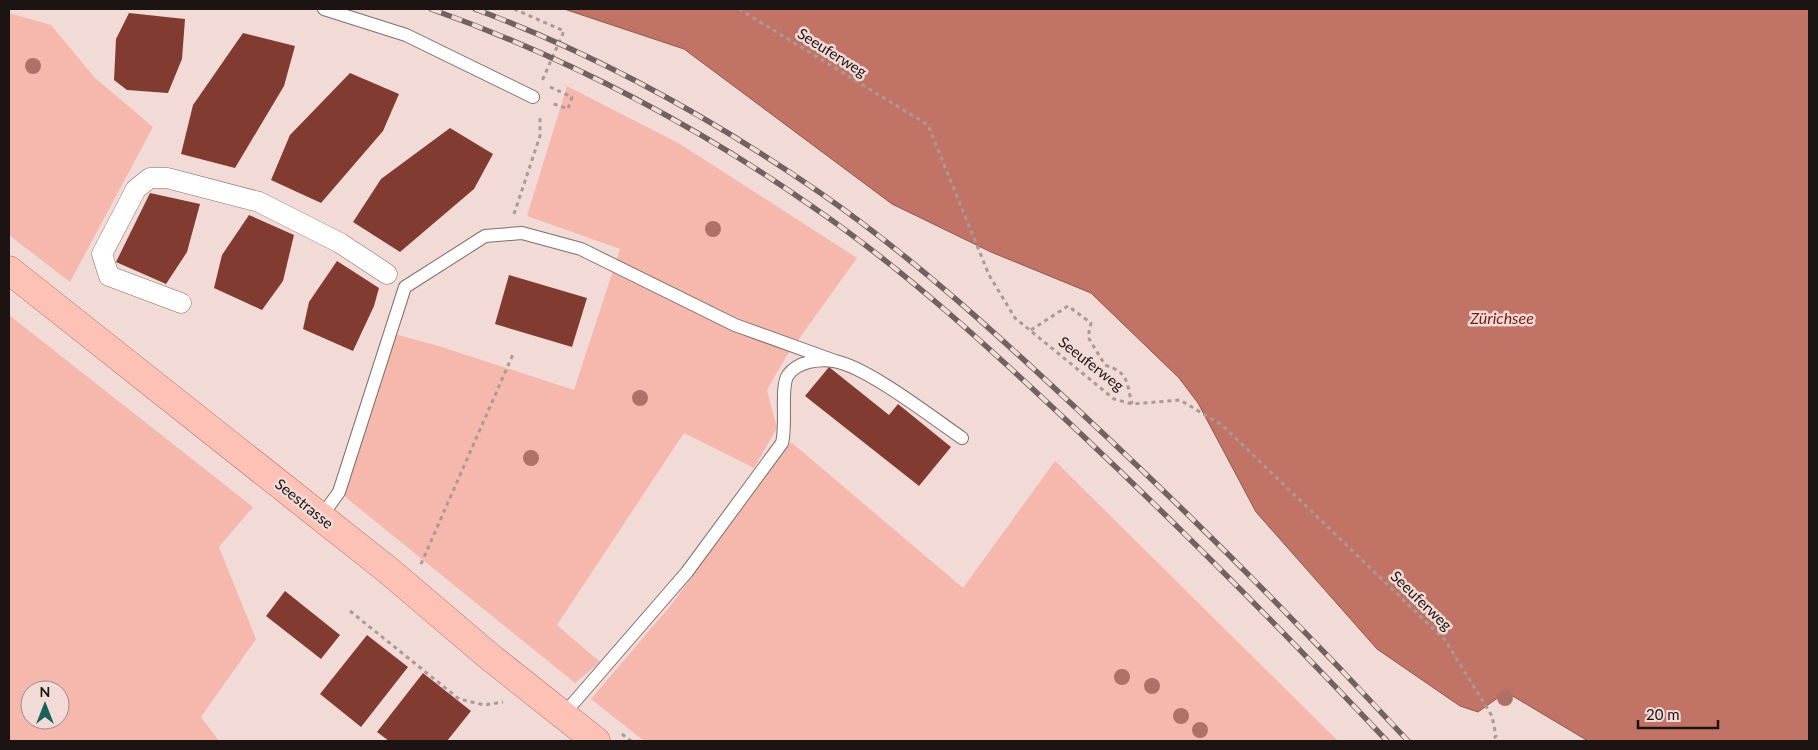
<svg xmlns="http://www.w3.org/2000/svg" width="1818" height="750" font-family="Lato,sans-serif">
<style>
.green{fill:#f6b8ac;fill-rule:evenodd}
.water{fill:#c17366;stroke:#90564d}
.building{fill:#823b30}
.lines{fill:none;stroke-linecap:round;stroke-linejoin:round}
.service-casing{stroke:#826d69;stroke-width:14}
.pedestrian-casing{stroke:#826d69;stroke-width:21}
.primary-casing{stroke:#af695d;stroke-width:29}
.path{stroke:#ab9996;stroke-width:3;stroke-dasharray:4 4;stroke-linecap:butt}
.service{stroke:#fff;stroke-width:12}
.pedestrian{stroke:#fff;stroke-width:20}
.primary{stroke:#fec1b6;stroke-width:28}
.rail-casing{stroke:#706260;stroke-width:5.5}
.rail{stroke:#f2dbd7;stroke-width:4;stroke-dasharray:11;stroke-linecap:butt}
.tree{fill:#af7068}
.labels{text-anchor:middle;stroke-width:5;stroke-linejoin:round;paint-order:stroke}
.street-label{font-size:15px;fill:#1c1413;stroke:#f2dbd7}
.water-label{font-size:16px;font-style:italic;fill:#7a1b0f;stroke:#f2dbd7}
</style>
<rect width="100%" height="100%" fill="#f2dbd7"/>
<!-- green -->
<g class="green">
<polygon points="9,13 51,25 95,78 153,127 70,282 9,235"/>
<polygon points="567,86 680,144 857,258 786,357 767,390 777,428 754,468 684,433 557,625 600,662 575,683 339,492 391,333 442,347 574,390 620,249 527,216"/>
<path d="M 9,315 L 253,507 L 219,547 L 256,639 L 201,717 L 219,741 L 9,741 ZM 30,690 L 60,690 L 60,720 L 30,720 Z"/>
<polygon points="791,442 963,588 1055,461 1338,741 644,741 591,699 671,605"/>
</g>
<!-- water -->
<polygon class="water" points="564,9 1809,9 1809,741 1588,741 1506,692 1478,712 1460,706 1377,649 1256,512 1198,403 1179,378 1091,293 991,252 892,204 684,49"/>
<!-- building -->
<g class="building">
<polygon points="129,13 185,19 182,59 168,93 127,90 114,80 116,39"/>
<polygon points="243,33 295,46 284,86 235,168 181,154 193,105"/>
<polygon points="350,73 399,94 383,131 321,203 271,180 290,135"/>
<polygon points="450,128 493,154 474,189 400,252 353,222 381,179"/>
<polygon points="150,193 200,204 187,252 166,284 116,262"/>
<polygon points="249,215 294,235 283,281 262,310 214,288 222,255"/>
<polygon points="337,261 379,288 374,306 353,351 303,329 309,302"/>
<polygon points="509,275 587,298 572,347 495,324"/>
<polygon points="829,367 889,415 898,404 951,447 919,486 805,396"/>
<polygon points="285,591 340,635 321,659 266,616"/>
<polygon points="367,635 408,667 361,727 320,694"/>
<polygon points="423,673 471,711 447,741 389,741 377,732"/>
</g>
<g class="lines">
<defs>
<g id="service">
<polyline points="324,9 406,35 533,97"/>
<polyline points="321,517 339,492 405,287 485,236 522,233 581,249 735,325 835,361"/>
<path d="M 563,715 L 687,572 L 782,443 C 787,425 780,386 788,375 C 798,361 819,359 834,361 C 866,366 933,418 962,438"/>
</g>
<polyline id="pedestrian" points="181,303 109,276 102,254 136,189 150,178 167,178 259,202 340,243 387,274"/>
<polyline id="primary" points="9,270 389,571 490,657 596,741"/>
</defs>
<!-- service casing -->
<use href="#service" class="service-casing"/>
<!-- pedestrian casing -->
<use href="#pedestrian" class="pedestrian-casing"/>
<!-- primary casing -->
<use href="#primary" class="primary-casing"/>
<!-- path -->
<g class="path">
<polyline points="514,9 564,31 542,81"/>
<polyline points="739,9 928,125 989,275 1015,318 1114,399 1132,404 1180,400 1222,425 1445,640 1492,716 1496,736 1491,741"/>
<polyline points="550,87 572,97 568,109 551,103"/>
<polyline points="514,214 540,136 540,115"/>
<path d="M 1031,330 L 1068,306 L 1091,323 L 1088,337 L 1105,365 C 1129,373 1126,381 1132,404"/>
<polyline points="421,564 514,352"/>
<polyline points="350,611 459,699 484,705 503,702"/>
<polyline points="622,734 631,741"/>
</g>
<!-- service -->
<use href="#service" class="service"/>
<!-- pedestrian -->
<use href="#pedestrian" class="pedestrian"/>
<!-- primary -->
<use href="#primary" class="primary"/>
<defs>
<g id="rail">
<path d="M 431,9 C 565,57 694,124 810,205 C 908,272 995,353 1081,434 C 1186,533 1288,636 1387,741"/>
<path d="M 475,9 C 596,54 713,119 819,192 C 923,264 1016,352 1108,438 C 1211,535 1312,637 1408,741"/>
</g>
</defs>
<!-- rail casing -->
<use href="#rail" class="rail-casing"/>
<!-- rail -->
<use href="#rail" class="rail"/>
</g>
<!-- trees -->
<g class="tree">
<circle cx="33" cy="66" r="8"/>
<circle cx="713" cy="229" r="8"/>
<circle cx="640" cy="398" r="8"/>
<circle cx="531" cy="458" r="8"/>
<circle cx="1122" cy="677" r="8"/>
<circle cx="1152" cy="686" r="8"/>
<circle cx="1505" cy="698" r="8"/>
<circle cx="1181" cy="716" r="8"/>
<circle cx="1200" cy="730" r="8"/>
</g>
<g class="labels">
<!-- street labels -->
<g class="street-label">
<text transform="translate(832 53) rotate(32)" y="5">Seeuferweg</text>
<text transform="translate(1091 364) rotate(38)" y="5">Seeuferweg</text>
<text transform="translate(304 504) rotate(39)" y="5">Seestrasse</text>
<text transform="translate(1421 601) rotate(44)" y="5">Seeuferweg</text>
</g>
<!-- water labels -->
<g class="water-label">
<text x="1502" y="324">Zürichsee</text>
</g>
</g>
<!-- border -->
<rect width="1818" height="750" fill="none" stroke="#1c1413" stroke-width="20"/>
<!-- north arrow -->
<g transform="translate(45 705)"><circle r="24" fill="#f2dbd7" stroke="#9c8b89"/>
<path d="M0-4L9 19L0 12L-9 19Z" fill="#1a6257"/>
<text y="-8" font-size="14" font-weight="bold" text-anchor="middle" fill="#1c1413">N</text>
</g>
<!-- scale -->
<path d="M1638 720v8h80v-8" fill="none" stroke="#1c1413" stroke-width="2.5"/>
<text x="1646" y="720" font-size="15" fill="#1c1413" stroke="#f2dbd7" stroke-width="4" paint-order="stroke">20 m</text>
</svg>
